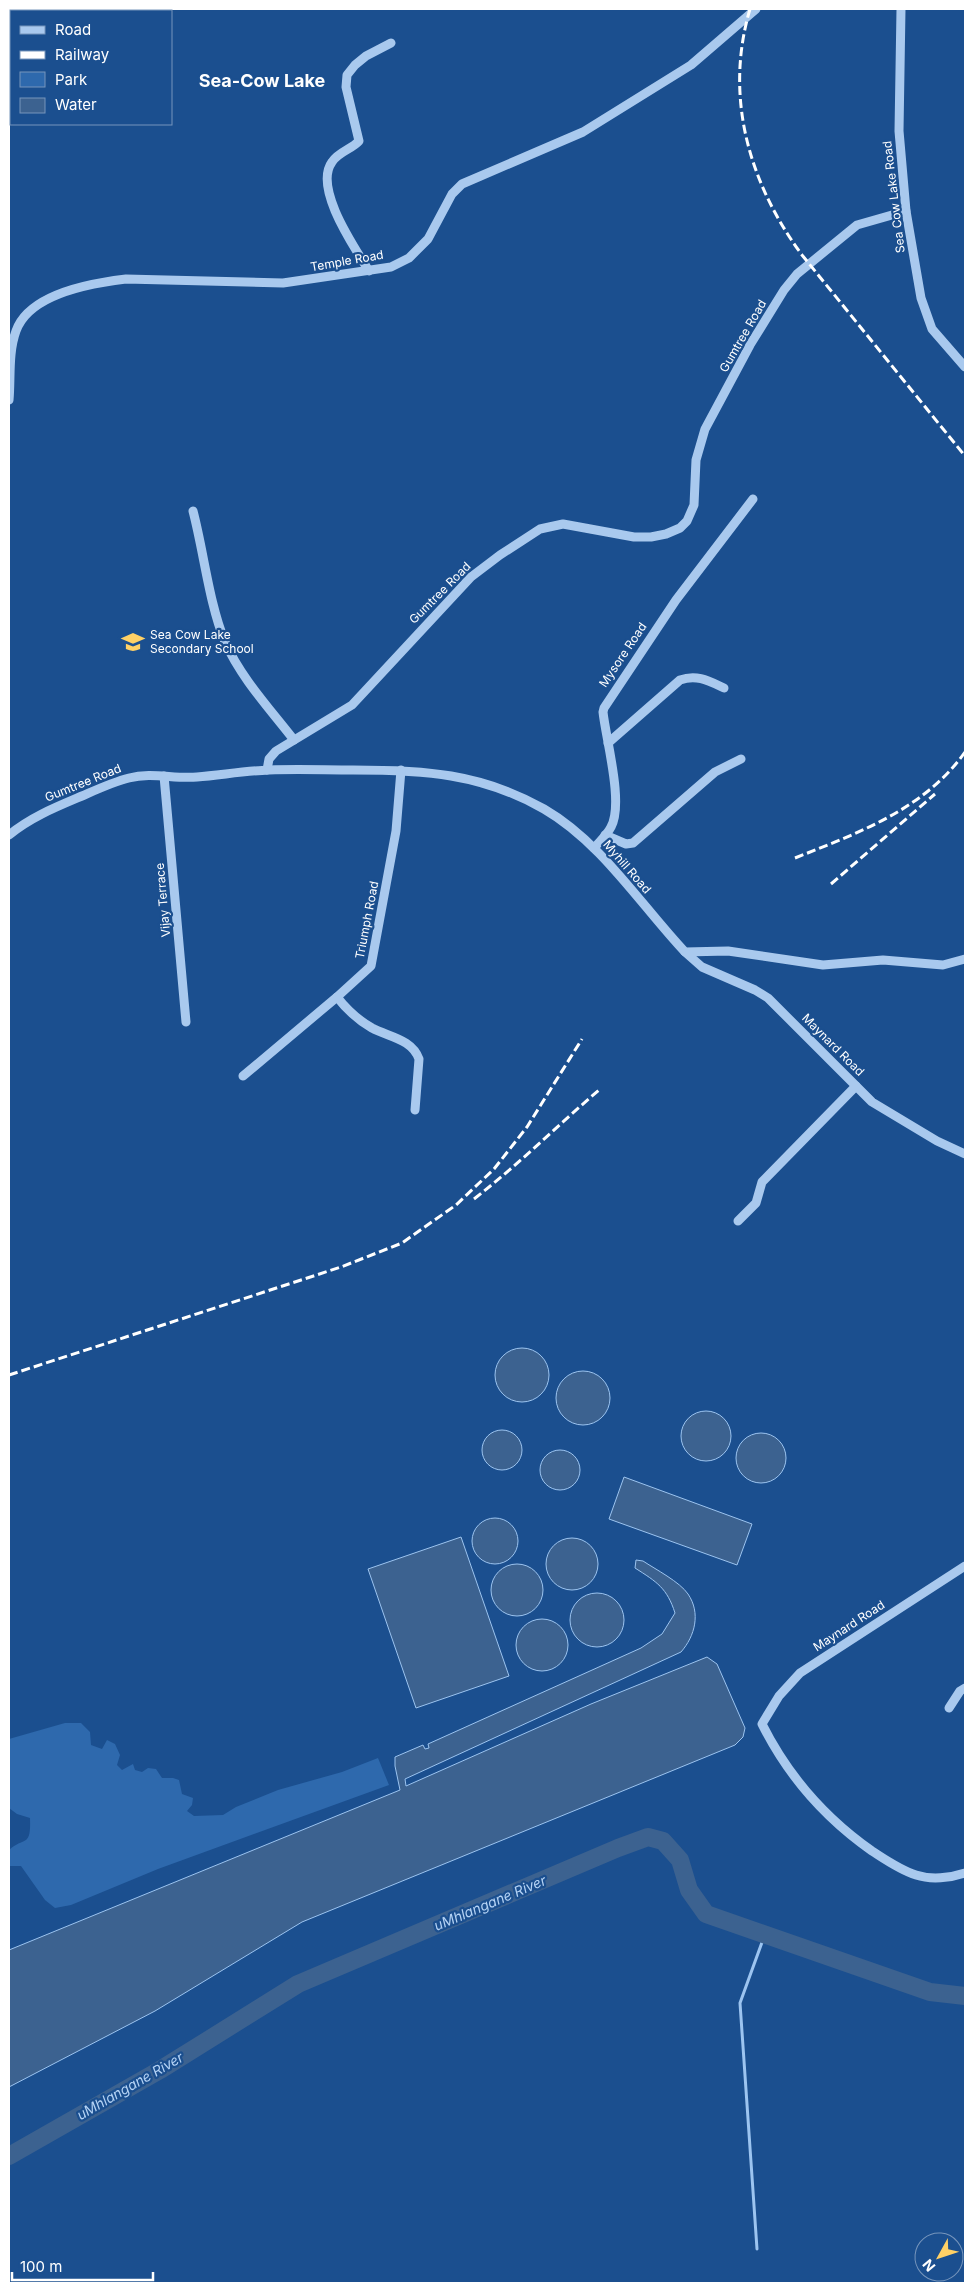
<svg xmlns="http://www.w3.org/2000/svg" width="974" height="2292" font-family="Inter,sans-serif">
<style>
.green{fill:#2e69ad}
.water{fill:#3c6290;stroke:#9cc4f0}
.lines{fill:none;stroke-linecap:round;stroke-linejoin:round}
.stream{stroke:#9cc4f0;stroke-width:3}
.river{stroke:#3c6290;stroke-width:18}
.minor{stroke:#a9c9ee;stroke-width:9}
.rail{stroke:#fff;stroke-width:3;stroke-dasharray:9 4;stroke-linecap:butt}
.labels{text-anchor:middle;stroke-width:4.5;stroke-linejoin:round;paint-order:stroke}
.street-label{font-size:12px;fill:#fff;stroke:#1b4f8f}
.poi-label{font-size:12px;fill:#fff;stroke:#1b4f8f;text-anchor:start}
.water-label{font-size:14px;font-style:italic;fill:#b5d3f5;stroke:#1b4f8f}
.district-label{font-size:18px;font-weight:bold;fill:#fff;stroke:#1b4f8f}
</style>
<rect width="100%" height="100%" fill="#1b4f8f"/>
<!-- green -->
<path class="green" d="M 65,1723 L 81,1723 L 90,1732 L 91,1745 L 102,1749 L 107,1740 L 115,1744 L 120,1755 L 117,1765 L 122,1770 L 133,1764 L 135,1770 L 142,1772 L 148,1768 L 156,1769 L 162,1778 L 173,1778 L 179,1780 L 182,1794 L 193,1798 L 192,1805 L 187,1811 L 194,1816 L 223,1815 L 236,1807 L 278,1790 L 342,1772 L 378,1758 L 389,1785 L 158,1869 L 71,1905 L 55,1908 L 45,1900 L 21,1866 L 9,1866 L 9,1850 C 25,1836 31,1848 30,1818 L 17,1814 L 9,1808 L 9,1739 Z"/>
<!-- water -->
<g class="water">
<circle cx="522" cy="1375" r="27"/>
<circle cx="583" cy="1398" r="27"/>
<circle cx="706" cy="1436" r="25"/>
<circle cx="502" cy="1450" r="20"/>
<circle cx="761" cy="1458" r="25"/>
<circle cx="560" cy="1470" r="20"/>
<polygon points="624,1477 752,1524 737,1565 609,1519"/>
<circle cx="495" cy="1541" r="23"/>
<polygon points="461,1537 509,1676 416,1708 368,1569"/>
<circle cx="572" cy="1564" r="26"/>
<path d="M 636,1560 L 643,1561 C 655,1569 680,1582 688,1594 C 701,1613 695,1636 681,1652 L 405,1779 L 406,1786 L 591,1704 L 707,1657 L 717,1664 L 745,1728 L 743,1737 L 735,1745 L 302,1922 L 155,2011 L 9,2087 L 9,1950 L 400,1790 L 395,1766 L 395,1757 L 423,1745 L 425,1749 L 429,1748 L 428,1744 L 641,1648 L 662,1634 L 675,1613 C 667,1588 657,1582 635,1568 Z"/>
<circle cx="517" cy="1590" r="26"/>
<circle cx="597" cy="1620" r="27"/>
<circle cx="542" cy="1645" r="26"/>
</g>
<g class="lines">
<!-- stream -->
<polyline class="stream" points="757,2249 740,2003 765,1934"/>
<!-- river -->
<polyline class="river" points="9,2156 160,2070 298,1984 618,1848 648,1837 663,1841 680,1860 689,1890 706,1914 930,1992 965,1996"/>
<!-- minor -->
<g class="minor">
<polyline points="901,9 899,131 906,211 921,298 932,329 965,367"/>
<polyline points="91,11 94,9"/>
<polyline points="9,81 11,80"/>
<path d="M 369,271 C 355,248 313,188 332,162 C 338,152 352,149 359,141 L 346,87 L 347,75 L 355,65 L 366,56 L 391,43"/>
<path d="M 9,400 C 11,378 8,353 16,331 C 29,294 92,283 126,279 L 283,283 L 391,267 L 409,258 L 428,239 L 452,194 L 462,184 L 583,132 L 691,65 L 756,9"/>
<path d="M 193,511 C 204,553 209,603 225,642 C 241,678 270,709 294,740"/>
<path d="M 608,743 L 680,680 C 697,674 709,681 724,688"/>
<polyline points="267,770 269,759 276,751 352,705 471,577 500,555 540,529 563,524 634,537 651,537 666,534 680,528 687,521 694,505 696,460 705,429 750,345 784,290 797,274 857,225 906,211"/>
<polyline points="164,776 186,1022"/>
<path d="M 9,835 C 31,817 56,807 82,796 C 98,789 113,782 129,778 C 151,772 174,779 197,777 C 221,775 245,771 269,770 C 297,769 325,770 353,770 C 423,770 481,773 544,809 C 601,842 640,904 685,952 L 728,951 L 823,965 L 883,960 L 943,965 L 965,959"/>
<polyline points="605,835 626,844 633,843 715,772 741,759"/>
<path d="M 594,848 C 600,841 607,835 611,827 C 624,803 606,740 603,712 L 604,708 L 676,600 L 753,499"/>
<polyline points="685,952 702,967 755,990 768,998 872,1102 937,1141 965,1154"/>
<path d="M 337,997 C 347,1010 358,1020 372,1028 C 389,1037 412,1039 419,1059 L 415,1110"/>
<polyline points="243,1076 337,997 371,966 396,831 401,770"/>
<polyline points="738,1221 756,1203 762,1182 856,1086"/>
<path d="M 965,1566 L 800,1673 L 779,1696 L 762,1724 C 788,1776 825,1818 872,1851 C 886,1860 900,1870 916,1875 C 931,1880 950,1878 965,1873"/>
<polyline points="949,1708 960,1691 965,1688"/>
</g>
<!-- rail -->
<g class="rail">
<path d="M 750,9 C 724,97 749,183 802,255 L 965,456"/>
<path d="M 795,858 C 858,833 925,809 965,752"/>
<polyline points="831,884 935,794"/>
<path d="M 474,1199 C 518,1165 557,1126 599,1090"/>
<polyline points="9,1375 341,1267 402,1243 456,1205 494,1169 527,1127 582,1039"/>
</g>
</g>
<!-- icons -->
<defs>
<symbol id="school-bare" viewBox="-9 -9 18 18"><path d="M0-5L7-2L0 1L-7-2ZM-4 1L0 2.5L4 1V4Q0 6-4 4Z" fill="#ffd166" stroke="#1b4f8f" stroke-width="2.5" paint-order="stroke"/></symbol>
</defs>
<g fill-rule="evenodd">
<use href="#school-bare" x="117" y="626" width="32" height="32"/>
</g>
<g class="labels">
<!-- street labels -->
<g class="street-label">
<text transform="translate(894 197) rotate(-97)" y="4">Sea Cow Lake Road</text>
<text transform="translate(347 261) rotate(-10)" y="4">Temple Road</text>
<text transform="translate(743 336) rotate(-60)" y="4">Gumtree Road</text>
<text transform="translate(440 593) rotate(-45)" y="4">Gumtree Road</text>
<text transform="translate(623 655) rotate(-56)" y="4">Mysore Road</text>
<text transform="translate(83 783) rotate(-22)" y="4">Gumtree Road</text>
<text transform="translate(627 867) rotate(49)" y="4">Myhill Road</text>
<text transform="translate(163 900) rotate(-95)" y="4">Vijay Terrace</text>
<text transform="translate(367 920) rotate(-79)" y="4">Triumph Road</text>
<text transform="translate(833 1045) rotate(45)" y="4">Maynard Road</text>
<text transform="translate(849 1626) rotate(-33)" y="4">Maynard Road</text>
</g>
<!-- poi labels -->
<g class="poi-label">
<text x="150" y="639">Sea Cow Lake<tspan x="150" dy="14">Secondary School</tspan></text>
</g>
<!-- water labels -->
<g class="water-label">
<text transform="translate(490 1903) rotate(-23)" y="5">uMhlangane River</text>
<text transform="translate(130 2086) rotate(-30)" y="5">uMhlangane River</text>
</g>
<!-- district labels -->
<g class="district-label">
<text x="262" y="87">Sea-Cow Lake</text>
</g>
</g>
<!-- border -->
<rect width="974" height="2292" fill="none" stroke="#ffffff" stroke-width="20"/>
<!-- legend -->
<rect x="10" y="10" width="162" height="115" fill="#1b4f8f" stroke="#7695bc"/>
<rect x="20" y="26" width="25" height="8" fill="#a9c9ee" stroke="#7695bc"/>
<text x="55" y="35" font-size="15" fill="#ffffff">Road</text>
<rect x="20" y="51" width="25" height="8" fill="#ffffff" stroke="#7695bc"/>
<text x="55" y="60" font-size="15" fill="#ffffff">Railway</text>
<rect x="20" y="72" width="25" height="15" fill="#2e69ad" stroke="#7695bc"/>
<text x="55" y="85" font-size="15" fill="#ffffff">Park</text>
<rect x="20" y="98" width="25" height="15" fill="#3c6290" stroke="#7695bc"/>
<text x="55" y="110" font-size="15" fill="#ffffff">Water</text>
<!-- north arrow -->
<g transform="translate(939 2257) rotate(230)"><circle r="24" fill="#1b4f8f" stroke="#7695bc"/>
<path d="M0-4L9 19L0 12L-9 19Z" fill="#ffd166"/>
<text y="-8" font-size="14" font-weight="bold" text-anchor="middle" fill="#ffffff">N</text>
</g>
<!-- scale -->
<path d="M12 2272v8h141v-8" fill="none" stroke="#ffffff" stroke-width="2.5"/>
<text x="20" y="2272" font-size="15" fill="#ffffff" stroke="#1b4f8f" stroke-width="4" paint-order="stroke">100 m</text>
</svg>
